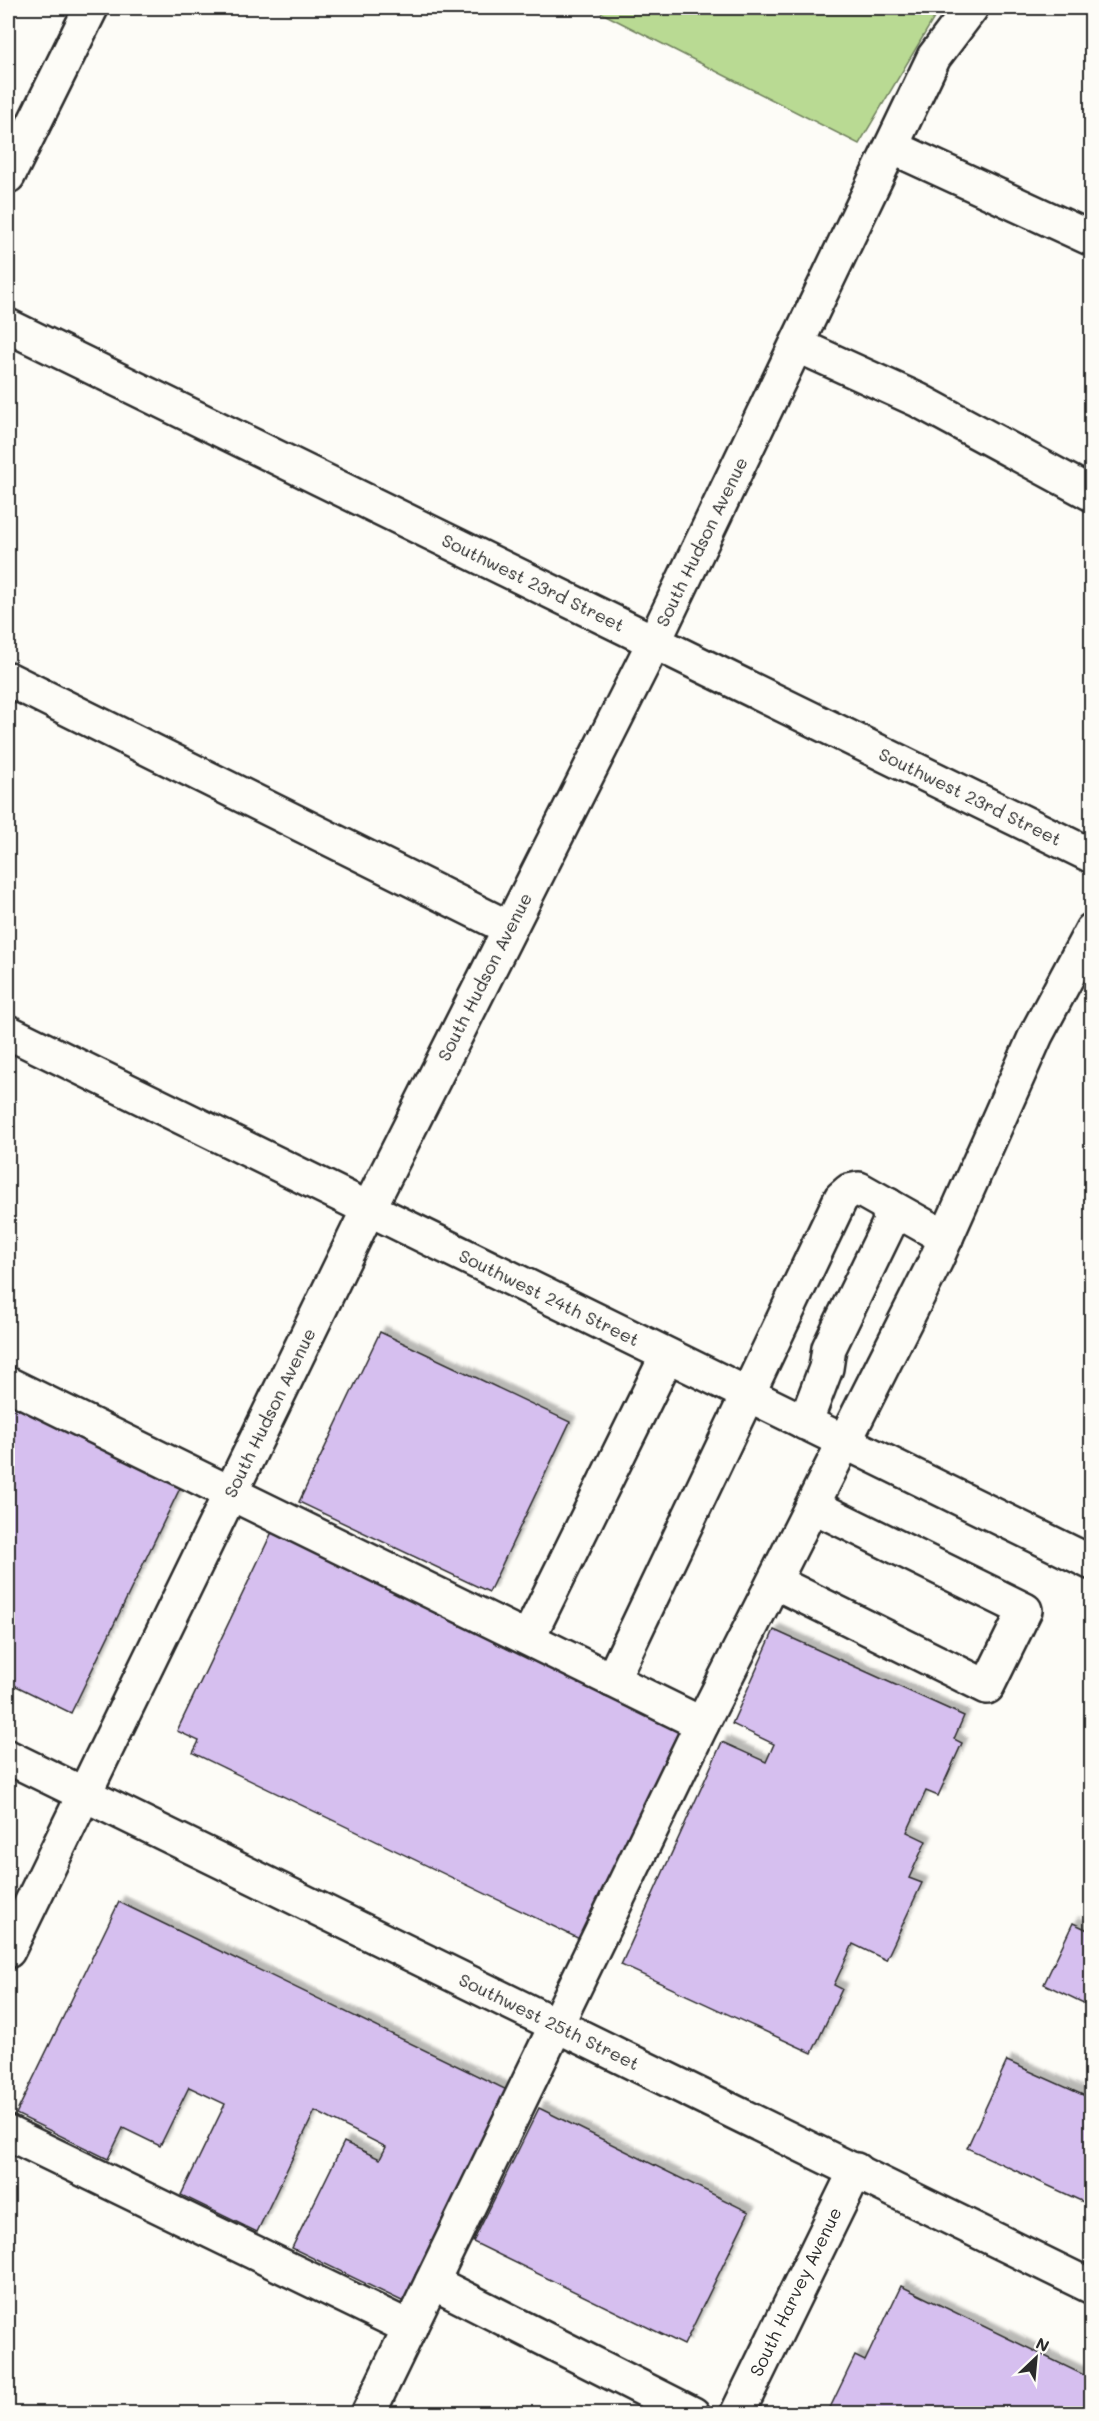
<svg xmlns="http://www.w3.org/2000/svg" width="1099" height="2421" font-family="Mali,sans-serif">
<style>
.green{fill:#b9da93;stroke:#72825f;stroke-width:1.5}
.building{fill:#d6bfef;stroke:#2b2b2b;stroke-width:1.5;filter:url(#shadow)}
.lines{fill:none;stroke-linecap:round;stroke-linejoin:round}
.minor-casing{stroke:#2b2b2b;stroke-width:38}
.major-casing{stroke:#2b2b2b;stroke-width:38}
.minor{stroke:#fdfcf7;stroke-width:33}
.major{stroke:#fdfcf7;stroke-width:33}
.labels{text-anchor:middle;stroke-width:4.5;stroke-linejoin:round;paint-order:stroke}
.street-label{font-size:18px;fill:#2b2b2b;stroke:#fdfcf7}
</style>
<defs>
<filter id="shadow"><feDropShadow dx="5.5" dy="-5.5" stdDeviation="1.5" flood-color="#0004"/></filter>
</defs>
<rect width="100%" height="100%" fill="#fdfcf7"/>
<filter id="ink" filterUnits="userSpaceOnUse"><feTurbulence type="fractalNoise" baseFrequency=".0167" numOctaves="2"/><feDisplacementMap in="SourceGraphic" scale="12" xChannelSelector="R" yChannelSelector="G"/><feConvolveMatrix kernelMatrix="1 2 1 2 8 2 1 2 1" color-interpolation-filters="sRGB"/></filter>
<g filter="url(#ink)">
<!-- green -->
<polygon class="green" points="592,8 940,8 859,144"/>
<!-- building -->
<g class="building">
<polygon points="380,1332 570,1422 489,1592 299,1502"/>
<polygon points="8,1397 183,1482 71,1713 8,1682"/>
<polygon points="272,1532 693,1734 592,1945 193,1753 199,1741 177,1731"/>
<polygon points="774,1630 964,1716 954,1739 962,1743 938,1796 926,1791 907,1832 926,1841 909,1878 922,1883 886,1960 853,1944 834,1985 842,1989 812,2053 621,1965 722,1742 766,1762 774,1744 732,1724"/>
<polygon points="119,1902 509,2091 406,2303 292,2248 344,2142 380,2159 386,2147 315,2111 257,2232 181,2195 225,2104 189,2087 160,2146 123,2128 108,2159 16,2114"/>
<polygon points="1073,1923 1092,1932 1092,2007 1044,1984"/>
<polygon points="1007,2061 1092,2099 1092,2206 967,2148"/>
<polygon points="539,2108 749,2212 684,2345 473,2242"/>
<polygon points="901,2286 1092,2379 1092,2414 827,2414 855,2356 865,2361"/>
</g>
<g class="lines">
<defs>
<g id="minor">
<polyline points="892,147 1092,239"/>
<polyline points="8,326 1092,856"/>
<polyline points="797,345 918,400 1092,494"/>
<polyline points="8,679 509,928"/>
<polyline points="8,1032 1092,1563"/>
<polyline points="8,1384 702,1724"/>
<polyline points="805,1423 826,1368 829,1348 890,1222 888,1205"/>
<polyline points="775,1582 987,1687 1025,1610 813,1506"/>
<polyline points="528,1638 667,1356"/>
<polyline points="612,1680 841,1198 849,1191 859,1189 946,1238"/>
<polyline points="8,1757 1092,2287"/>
<polyline points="8,1951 368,1210 654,642 934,57 971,8"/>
<polyline points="8,2133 410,2328"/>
<polyline points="432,2282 693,2414"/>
<polyline points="368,2414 702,1724 936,1260 1036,1035 1092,930"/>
<polyline points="737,2414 856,2170"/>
</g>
<polyline id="major" points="8,176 91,8"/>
</defs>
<!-- minor casing -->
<use href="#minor" class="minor-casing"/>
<!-- major casing -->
<use href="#major" class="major-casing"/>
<!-- minor -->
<use href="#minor" class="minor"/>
<!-- major -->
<use href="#major" class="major"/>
</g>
</g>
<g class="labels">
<!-- street labels -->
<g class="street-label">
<text transform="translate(702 542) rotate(-64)" y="6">South Hudson Avenue</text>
<text transform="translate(533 583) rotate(26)" y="6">Southwest 23rd Street</text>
<text transform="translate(970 797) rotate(26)" y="6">Southwest 23rd Street</text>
<text transform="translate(485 977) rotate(-63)" y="6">South Hudson Avenue</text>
<text transform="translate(549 1298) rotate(26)" y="6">Southwest 24th Street</text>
<text transform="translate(270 1413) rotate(-64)" y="6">South Hudson Avenue</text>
<text transform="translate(549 2022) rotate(26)" y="6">Southwest 25th Street</text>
<text transform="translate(796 2292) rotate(-64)" y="6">South Harvey Avenue</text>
</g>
</g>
<!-- margin -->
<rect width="1099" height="2421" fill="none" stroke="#fdfcf7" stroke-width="30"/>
<rect x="15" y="15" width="1069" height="2391" fill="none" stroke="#2b2b2b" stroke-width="2" filter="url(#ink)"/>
<!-- north arrow -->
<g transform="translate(1036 2358) rotate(26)" stroke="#fdfcf7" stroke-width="4.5" paint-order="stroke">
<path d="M0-4.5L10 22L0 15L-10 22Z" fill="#2b2b2b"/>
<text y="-9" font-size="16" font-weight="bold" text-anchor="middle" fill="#2b2b2b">N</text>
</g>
</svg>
